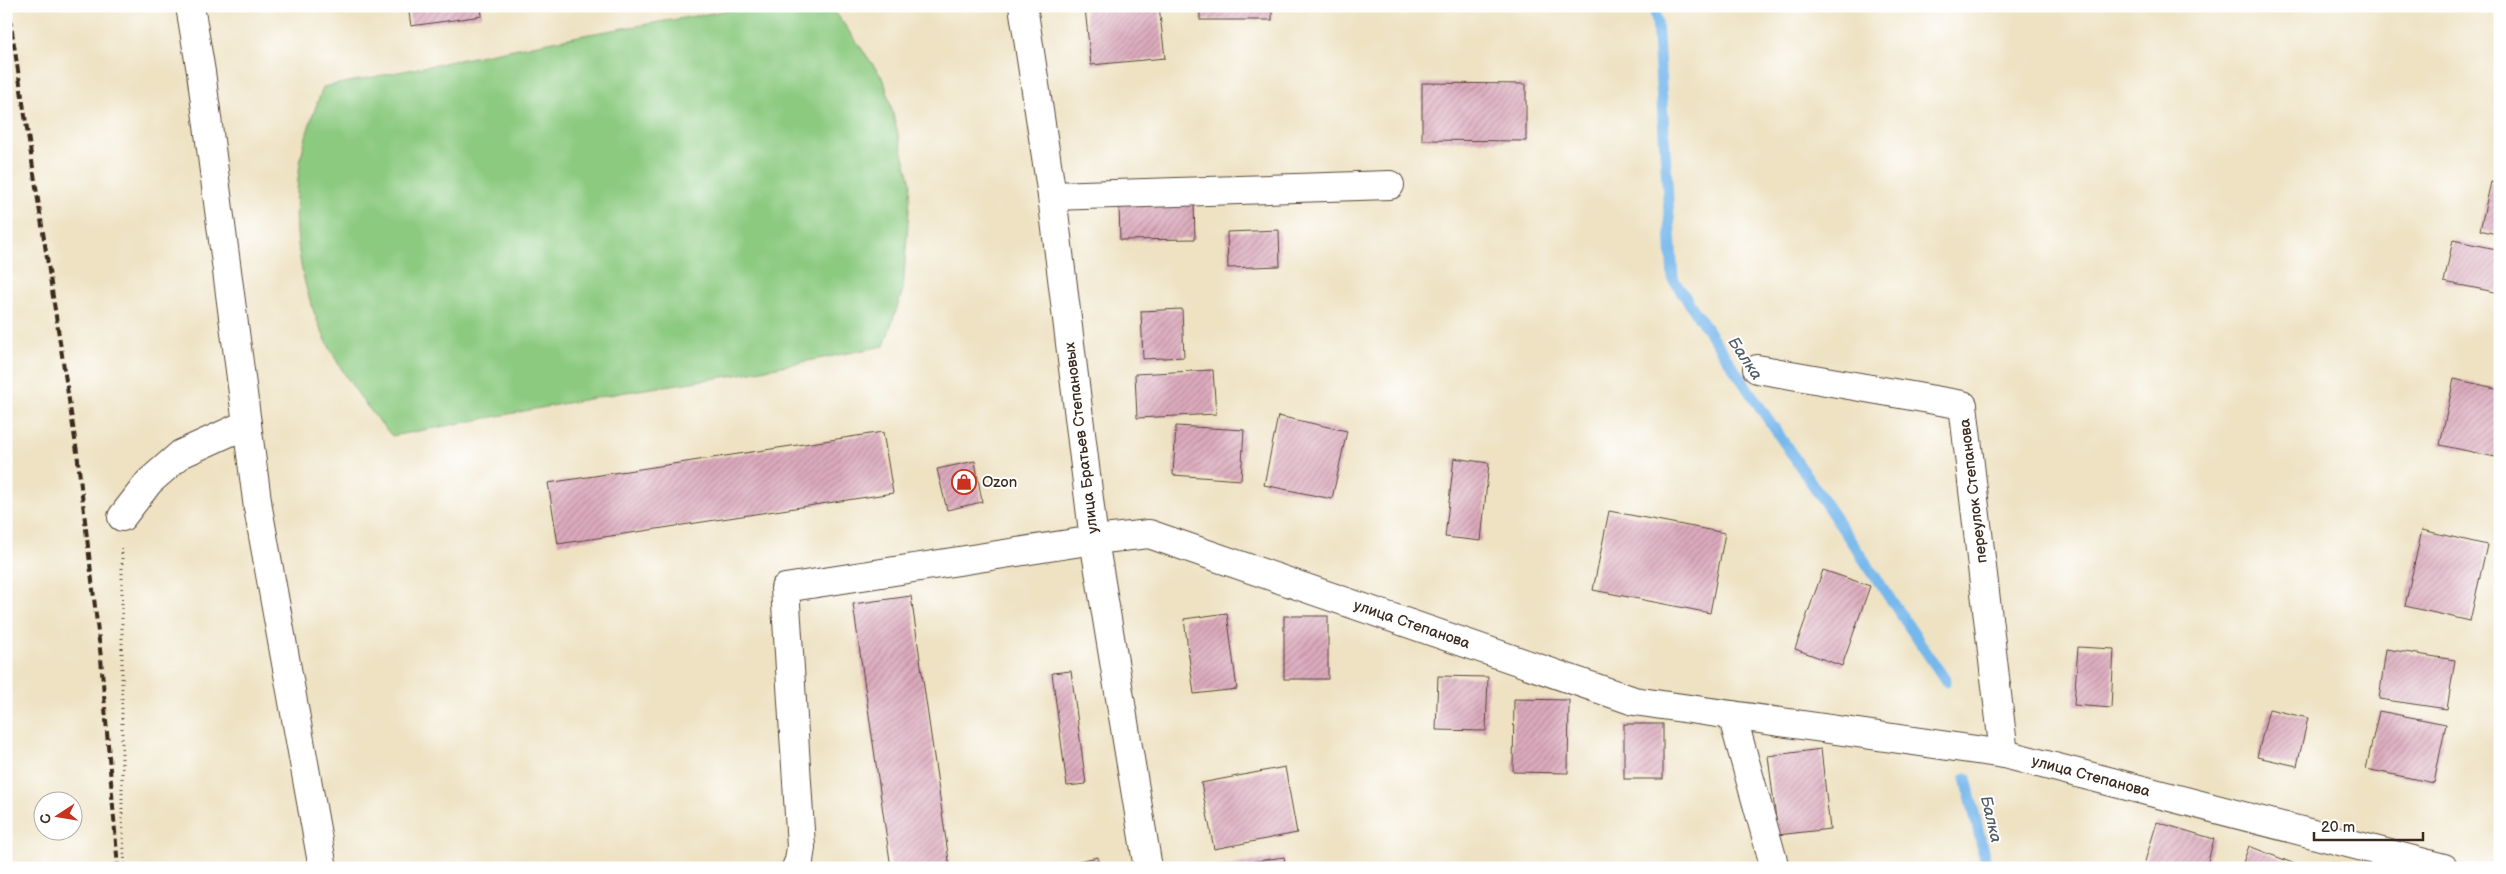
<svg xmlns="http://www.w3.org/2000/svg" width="2506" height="874" font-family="'Balsamiq Sans',sans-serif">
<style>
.green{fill:#8cca80;stroke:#647a4f}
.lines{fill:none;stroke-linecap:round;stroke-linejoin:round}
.stream{stroke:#77b8ec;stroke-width:11}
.building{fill:url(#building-hatch)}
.minor-casing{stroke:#564637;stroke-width:30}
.major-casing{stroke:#564637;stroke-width:30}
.path{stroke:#564637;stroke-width:3;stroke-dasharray:1 4;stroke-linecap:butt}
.minor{stroke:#fff;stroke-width:28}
.major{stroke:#fff;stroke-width:28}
.rail{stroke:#3b2a1e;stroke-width:4;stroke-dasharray:8 4;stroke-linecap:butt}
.labels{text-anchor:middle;stroke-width:4;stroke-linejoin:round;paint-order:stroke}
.street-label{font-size:15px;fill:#3b2a1e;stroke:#fff}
.poi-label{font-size:15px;fill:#3b2a1e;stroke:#fff;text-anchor:start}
.water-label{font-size:16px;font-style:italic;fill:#505c66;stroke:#fff}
</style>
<defs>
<pattern id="building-hatch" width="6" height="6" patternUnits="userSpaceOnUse" patternTransform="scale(1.25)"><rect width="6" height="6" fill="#dcabbd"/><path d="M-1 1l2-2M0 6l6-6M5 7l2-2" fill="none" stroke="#b48b99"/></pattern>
</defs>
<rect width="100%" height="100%" fill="#fff"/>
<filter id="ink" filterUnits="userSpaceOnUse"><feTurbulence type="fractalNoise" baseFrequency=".02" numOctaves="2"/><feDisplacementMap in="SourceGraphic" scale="10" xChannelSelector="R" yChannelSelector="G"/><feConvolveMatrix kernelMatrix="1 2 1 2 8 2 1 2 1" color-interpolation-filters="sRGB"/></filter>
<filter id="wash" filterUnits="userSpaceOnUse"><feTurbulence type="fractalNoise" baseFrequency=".0096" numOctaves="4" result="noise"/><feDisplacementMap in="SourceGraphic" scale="20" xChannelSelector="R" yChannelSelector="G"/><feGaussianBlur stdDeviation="1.12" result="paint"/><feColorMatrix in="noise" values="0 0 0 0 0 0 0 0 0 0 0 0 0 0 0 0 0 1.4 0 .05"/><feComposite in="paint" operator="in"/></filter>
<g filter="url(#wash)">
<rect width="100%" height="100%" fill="#eee2c3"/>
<!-- green -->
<path class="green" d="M 754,6 L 831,6 L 884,80 L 911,183 L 903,290 L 884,346 L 736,375 L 620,393 L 392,436 C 321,357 284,271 300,164 C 304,137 314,112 323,87 L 589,34 Z"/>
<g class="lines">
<!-- stream -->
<g class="stream">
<polyline points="1654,6 1657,21 1673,279 1946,681"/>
<polyline points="1966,778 1987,868"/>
</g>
</g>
<g id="blocks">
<!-- building -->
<g class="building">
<polygon points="408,6 481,6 482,16 411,26"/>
<polygon points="1101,6 1159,6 1165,58 1091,65 1085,8"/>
<rect x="1200" y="6" width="72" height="14"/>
<polygon points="1422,83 1526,84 1526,141 1422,140"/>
<polygon points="2491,182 2500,184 2500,235 2480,230"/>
<polygon points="1194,203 1195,239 1120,240 1119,204"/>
<polygon points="1279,230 1280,266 1228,268 1227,232"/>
<polygon points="2453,240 2500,250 2500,293 2444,282"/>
<polygon points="1182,309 1184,357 1143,359 1141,311"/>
<polygon points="1213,370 1216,414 1137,418 1135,374"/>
<polygon points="2454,379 2500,389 2500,458 2440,445"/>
<polygon points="1278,416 1347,431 1332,499 1264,485"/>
<polygon points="1176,426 1244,430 1241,480 1173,475"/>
<polygon points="883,432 893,493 558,544 548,483"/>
<polygon points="1454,458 1489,463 1481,541 1445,537"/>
<polygon points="975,461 982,502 947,510 937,469"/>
<polygon points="1609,511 1725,533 1710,613 1593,590"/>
<polygon points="2422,530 2487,545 2470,621 2405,606"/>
<polygon points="1823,570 1870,586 1842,666 1795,649"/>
<polygon points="911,596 950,868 891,868 853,604"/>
<polygon points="1227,613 1237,689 1194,694 1184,619"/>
<rect x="1284" y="616" width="44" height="63"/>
<polygon points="2078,647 2114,649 2111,708 2074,705"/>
<polygon points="2386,649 2455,660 2447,709 2379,699"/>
<polygon points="1071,671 1086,784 1067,786 1052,673"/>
<polygon points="1438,676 1488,677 1486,731 1436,730"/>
<polygon points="1514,699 1569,700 1568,773 1513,772"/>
<polygon points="2269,709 2308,718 2297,766 2257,757"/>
<polygon points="2379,711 2446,724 2434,783 2366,769"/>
<rect x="1624" y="724" width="39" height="55"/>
<polygon points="1821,749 1830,829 1778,835 1768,756"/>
<polygon points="1285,767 1297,833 1214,849 1201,783"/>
<polygon points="2157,822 2214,839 2206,868 2143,868"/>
<polygon points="2249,846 2295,864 2294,868 2241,868"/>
<polygon points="1098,857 1099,868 1079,868 1078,861"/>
<polygon points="1284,857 1286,868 1216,868 1216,867"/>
<polygon points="2331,862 2350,867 2350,868 2329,868"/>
</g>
</g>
</g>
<g filter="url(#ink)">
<use href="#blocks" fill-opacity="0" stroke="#564637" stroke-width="1"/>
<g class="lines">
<defs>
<g id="minor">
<polyline points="190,6 201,72 258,508 323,868"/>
<polyline points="1052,196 1390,185"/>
<polyline points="1757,369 1963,405 2004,754"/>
<polyline points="122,517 149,482 181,454 247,424"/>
<polyline points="1732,715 1775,868"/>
<polyline points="796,868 799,861 801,847 785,588 1094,540 1149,534 1634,701 2004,754 2444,868"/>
</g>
<polyline id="major" points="1023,6 1052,196 1094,540 1148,868"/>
</defs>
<!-- minor casing -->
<use href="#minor" class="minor-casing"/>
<!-- major casing -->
<use href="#major" class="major-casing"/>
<!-- path -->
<polyline class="path" points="122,548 122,817 125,868"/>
<!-- minor -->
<use href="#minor" class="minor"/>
<!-- major -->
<use href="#major" class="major"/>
<!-- rail -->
<polyline class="rail" points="8,6 77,452 101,658 118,868"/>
</g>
</g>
<!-- icons -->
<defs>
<symbol id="shop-ring" viewBox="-11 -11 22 22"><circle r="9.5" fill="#fff" stroke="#c8321e" stroke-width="1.5"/><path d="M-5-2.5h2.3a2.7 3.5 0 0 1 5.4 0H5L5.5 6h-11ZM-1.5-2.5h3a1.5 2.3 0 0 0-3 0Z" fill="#c8321e"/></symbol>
</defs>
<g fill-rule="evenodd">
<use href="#shop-ring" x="950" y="468" width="28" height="28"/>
</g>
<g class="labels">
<!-- street labels -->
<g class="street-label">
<text transform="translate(1081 438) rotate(-97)" y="5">улица Братьев Степановых</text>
<text transform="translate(1973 491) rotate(-97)" y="5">переулок Степанова</text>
<text transform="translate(1412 624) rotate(19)" y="5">улица Степанова</text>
<text transform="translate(2091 776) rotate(15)" y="5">улица Степанова</text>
</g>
<!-- poi labels -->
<g class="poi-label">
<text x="982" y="487">Ozon</text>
</g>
<!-- water labels -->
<g class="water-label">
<text transform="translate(1746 358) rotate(56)" y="6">Балка</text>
<text transform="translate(1992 819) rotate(77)" y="6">Балка</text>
</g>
</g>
<!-- margin -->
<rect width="2506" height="874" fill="none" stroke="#fff" stroke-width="25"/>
<!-- north arrow -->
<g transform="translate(58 816) rotate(258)"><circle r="24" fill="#ffffff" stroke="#b1aaa5"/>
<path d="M0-4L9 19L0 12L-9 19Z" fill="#c8321e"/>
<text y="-8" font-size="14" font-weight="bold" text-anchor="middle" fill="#3b2a1e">С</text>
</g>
<!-- scale -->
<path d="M2314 832v8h109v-8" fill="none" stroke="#3b2a1e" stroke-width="2.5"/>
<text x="2321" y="832" font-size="15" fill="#3b2a1e" stroke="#ffffff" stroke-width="4" paint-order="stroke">20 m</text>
</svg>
